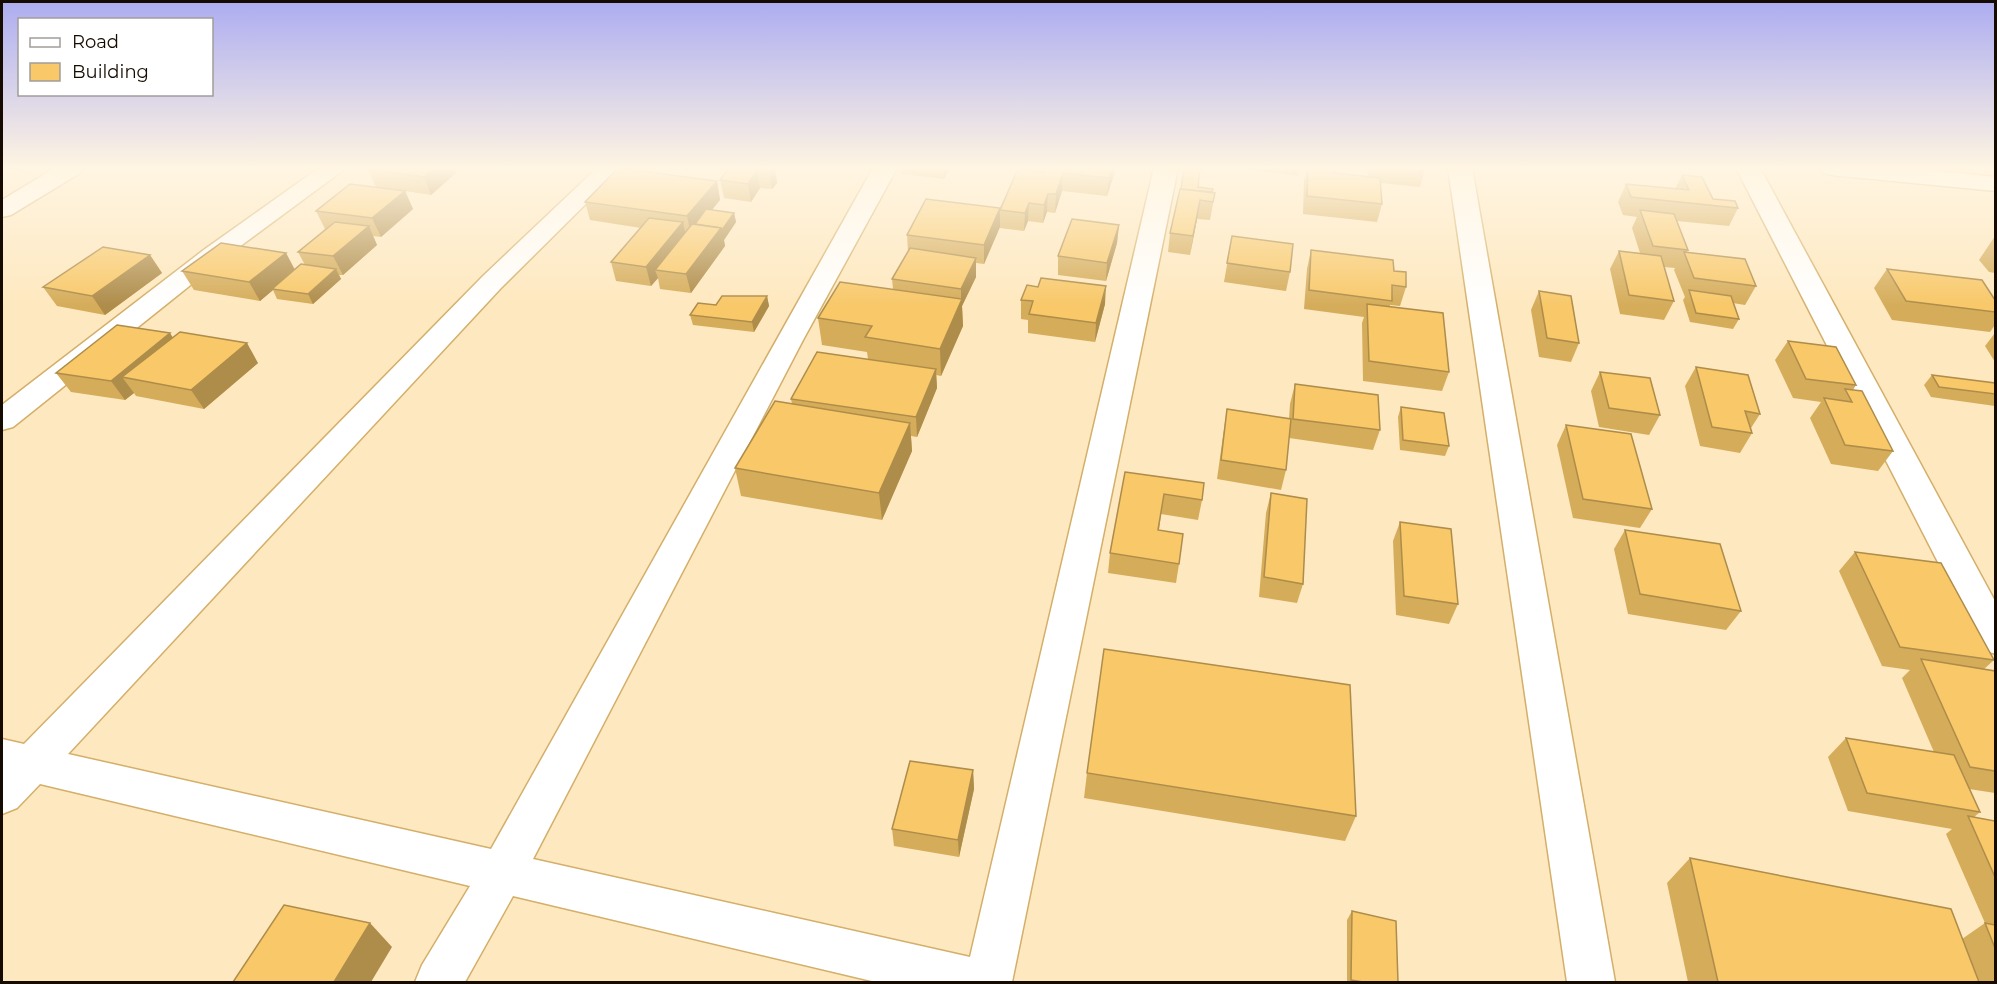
<svg xmlns="http://www.w3.org/2000/svg" width="1997" height="984" font-family="Montserrat,sans-serif">
<style>
.lines{fill:none;stroke-linecap:round;stroke-linejoin:round}
.minor-casing{stroke:#d3af6a;stroke-width:3}
.minor{fill:#fff;fill-rule:evenodd}
.wall{fill:#d5ac5a}
.shaded-wall{fill:#ae8c4a}
.building{fill:#f8c869;stroke:#ae8c4a;stroke-width:1.5}
</style>
<rect width="100%" height="100%" fill="#fee8bf"/>
<g class="lines">
<defs>
<g id="minor">
<polygon points="55,168 83,168 80,173 11,215 2,217 2,200"/>
<polygon points="319,168 346,168 223,259 13,427 2,430 2,405 205,249"/>
<polygon points="597,168 622,168 501,288 68,754 491,849 873,168 897,168 803,340 533,859 970,957 1154,168 1178,168 1012,982 876,982 513,896 465,982 415,982 422,965 470,886 40,784 17,808 2,814 2,739 24,744 483,276"/>
<polygon points="1448,168 1472,168 1615,982 1567,982"/>
<polygon points="1736,168 1760,168 1996,603 1996,654 1983,650"/>
<polygon points="1820,168 1907,168 1996,177 1996,191 1831,175 1823,173"/>
</g>
</defs>
<!-- minor casing -->
<use href="#minor" class="minor-casing"/>
<!-- minor -->
<use href="#minor" class="minor"/>
</g>
<!-- wall -->
<g class="wall">
<polygon points="2,168 28,168 23,172"/>
<polygon points="729,168 775,168 777,183 772,189 760,188 751,202 724,198 720,180"/>
<polygon points="901,168 950,168 944,179 901,174"/>
<polygon points="1045,168 1115,168 1107,196 1062,191 1055,213 1047,212 1043,223 1028,221 1024,231 1000,228 1000,210 1044,172"/>
<polygon points="1242,168 1299,168 1298,176 1242,169"/>
<polygon points="1307,168 1334,168 1334,173 1368,176 1367,168 1425,169 1420,187 1381,183 1382,204 1377,222 1303,214 1304,180"/>
<polygon points="368,169 456,173 431,195 405,191 413,209 381,237 373,236 377,245 343,275 339,275 341,279 313,304 277,299 273,290 260,301 194,290 182,271 286,253 295,270 305,265 298,252 325,229 316,211 376,187"/>
<polygon points="1682,175 1713,199 1738,208 1729,226 1677,221 1688,250 1687,252 1756,286 1745,305 1733,303 1739,319 1733,329 1690,322 1683,300 1685,297 1674,270 1675,268 1664,267 1674,301 1664,320 1620,314 1610,269 1619,251 1640,253 1632,228 1637,217 1623,215 1618,202 1626,184 1675,189"/>
<polygon points="717,181 720,200 712,210 734,213 736,222 724,240 725,246 691,293 660,289 658,278 651,286 616,281 611,262 641,228 590,220 585,202"/>
<polygon points="1198,187 1215,193 1210,220 1197,219 1190,255 1168,252 1170,233"/>
<polygon points="1000,208 1000,227 984,264 976,263 976,277 962,306 963,326 941,376 936,375 937,388 917,437 911,436 912,451 882,520 741,496 735,468 792,404 791,399 868,359 867,352 822,345 818,318 893,289 892,279 908,252 907,235"/>
<polygon points="1119,225 1117,243 1106,281 1058,275 1058,256"/>
<polygon points="1232,236 1290,272 1286,291 1224,282"/>
<polygon points="1995,236 1995,273 1989,272 1979,260"/>
<polygon points="1311,250 1394,271 1406,287 1400,306 1390,305 1390,307 1449,372 1442,391 1363,381 1362,323 1364,317 1304,309 1307,269"/>
<polygon points="150,255 162,273 105,315 57,306 43,287"/>
<polygon points="1887,269 1995,300 1995,325 1990,332 1892,320 1874,288"/>
<polygon points="1539,291 1579,343 1571,362 1539,357 1531,310"/>
<polygon points="767,296 769,306 754,332 693,325 690,315 716,305"/>
<polygon points="1021,300 1105,304 1095,342 1028,333 1028,320 1021,319"/>
<polygon points="1995,333 1995,362 1985,346"/>
<polygon points="173,338 258,363 204,409 136,396 134,393 125,400 71,392 56,373"/>
<polygon points="1788,341 1856,385 1853,390 1893,451 1878,471 1831,464 1810,418 1821,402 1793,398 1775,360"/>
<polygon points="1696,367 1760,414 1751,428 1752,433 1740,453 1700,446 1685,386"/>
<polygon points="1600,372 1660,415 1649,435 1599,427 1591,391"/>
<polygon points="1932,375 1995,383 1995,406 1931,397 1924,385"/>
<polygon points="1295,384 1380,430 1373,450 1289,438 1286,470 1281,490 1217,479 1224,429 1227,409 1289,419 1290,404"/>
<polygon points="1401,407 1449,446 1445,456 1400,450 1398,417"/>
<polygon points="1566,425 1652,509 1640,528 1573,518 1557,445"/>
<polygon points="1125,472 1202,500 1198,520 1161,514 1159,530 1179,564 1176,583 1108,573 1110,553"/>
<polygon points="1271,493 1303,584 1297,603 1259,597 1266,513"/>
<polygon points="1400,522 1458,604 1449,624 1396,615 1393,541"/>
<polygon points="1625,530 1741,611 1726,630 1628,614 1614,549"/>
<polygon points="1855,552 1994,660 1984,669 1995,671 1995,793 1969,789 1980,812 1974,817 1995,821 1995,982 1688,982 1667,883 1690,858 1962,939 1985,923 1946,834 1952,829 1848,811 1828,757 1846,738 1934,752 1902,678 1910,670 1882,666 1839,571"/>
<polygon points="973,770 974,789 959,857 894,846 892,829"/>
<polygon points="1087,773 1356,816 1345,841 1084,798"/>
<polygon points="1352,911 1398,982 1347,982 1347,920"/>
</g>
<!-- shaded-wall -->
<g class="shaded-wall">
<polygon points="20,168 28,168 23,172"/>
<polygon points="434,168 454,168 456,173 431,195 424,177"/>
<polygon points="761,168 775,168 777,183 772,189 769,171"/>
<polygon points="944,168 950,168 944,179"/>
<polygon points="1112,168 1115,168 1115,172 1107,196 1109,178"/>
<polygon points="757,170 760,188 751,202 748,184"/>
<polygon points="1063,173 1062,191 1055,213 1056,194"/>
<polygon points="717,181 720,200 691,235 687,216"/>
<polygon points="405,191 413,209 381,237 372,218"/>
<polygon points="1048,194 1047,212 1043,223 1044,205"/>
<polygon points="1200,200 1197,219 1190,255 1193,236"/>
<polygon points="1029,203 1028,221 1024,231 1025,213"/>
<polygon points="1000,208 1000,227 984,264 984,245"/>
<polygon points="734,213 736,222 724,240 725,246 691,293 686,274 721,228"/>
<polygon points="683,222 687,241 655,270 658,278 651,286 646,267"/>
<polygon points="1119,225 1117,243 1106,281 1107,263"/>
<polygon points="369,226 377,245 343,275 333,256"/>
<polygon points="286,253 296,272 272,289 273,290 260,301 249,282"/>
<polygon points="150,255 162,273 105,315 92,296"/>
<polygon points="976,258 976,277 962,306 963,326 941,376 940,349 961,302 961,289"/>
<polygon points="336,269 341,279 313,304 308,294"/>
<polygon points="1106,286 1105,304 1095,342 1096,323"/>
<polygon points="767,296 769,306 754,332 752,322"/>
<polygon points="170,333 182,352 122,377 134,393 125,400 111,381"/>
<polygon points="247,343 258,363 204,409 191,390"/>
<polygon points="936,369 937,388 917,437 916,417"/>
<polygon points="910,423 912,451 882,520 879,493"/>
<polygon points="973,770 974,789 959,857 958,840"/>
<polygon points="370,923 392,947 371,982 334,982"/>
</g>
<!-- building -->
<g class="building">
<polygon points="369,168 434,168 424,177 368,169"/>
<polygon points="618,168 717,181 687,216 585,202"/>
<polygon points="729,168 772,168 769,171 757,170 748,184 720,180"/>
<polygon points="1045,168 1112,168 1109,178 1063,173 1056,194 1048,194 1044,205 1029,203 1025,213 1000,210 1018,169 1044,172"/>
<polygon points="1184,168 1200,168 1198,187 1213,189 1212,192 1181,189"/>
<polygon points="1308,168 1334,168 1334,173 1380,178 1382,204 1307,196"/>
<polygon points="1682,175 1702,177 1713,199 1735,201 1738,208 1631,197 1626,184 1689,190"/>
<polygon points="350,184 405,191 372,218 316,211"/>
<polygon points="1180,189 1215,193 1213,202 1200,200 1193,236 1170,233"/>
<polygon points="926,199 1000,208 984,245 907,235"/>
<polygon points="706,209 734,213 722,230 721,228 695,224"/>
<polygon points="1640,210 1674,214 1688,250 1653,246"/>
<polygon points="649,218 683,222 646,267 611,262"/>
<polygon points="1072,219 1119,225 1107,263 1058,256"/>
<polygon points="335,222 369,226 333,256 298,252"/>
<polygon points="692,224 721,228 686,274 655,270"/>
<polygon points="1232,236 1293,244 1290,272 1227,263"/>
<polygon points="221,243 286,253 249,282 182,271"/>
<polygon points="103,247 150,255 92,296 43,287"/>
<polygon points="910,248 976,258 961,289 892,279"/>
<polygon points="1311,250 1393,260 1394,271 1406,272 1406,287 1392,285 1392,301 1309,290"/>
<polygon points="1619,251 1661,256 1674,301 1629,295"/>
<polygon points="1684,252 1745,259 1756,286 1694,278"/>
<polygon points="301,264 336,269 308,294 272,289"/>
<polygon points="1887,269 1982,280 1995,300 1995,312 1906,301"/>
<polygon points="1041,278 1106,286 1096,323 1029,314 1033,301 1021,300 1027,285 1038,287"/>
<polygon points="840,282 962,299 940,349 865,337 872,326 818,318"/>
<polygon points="1689,290 1731,296 1739,319 1696,313"/>
<polygon points="1539,291 1571,296 1579,343 1547,338"/>
<polygon points="722,296 767,296 752,322 690,315 698,303 716,305"/>
<polygon points="1367,304 1443,313 1449,372 1369,361"/>
<polygon points="117,325 170,333 111,381 56,373"/>
<polygon points="180,332 247,343 191,390 122,377"/>
<polygon points="1788,341 1836,347 1856,385 1806,379"/>
<polygon points="817,352 936,369 916,417 791,399"/>
<polygon points="1696,367 1748,375 1760,414 1745,411 1752,433 1712,427"/>
<polygon points="1600,372 1650,378 1660,415 1609,408"/>
<polygon points="1932,375 1995,383 1995,394 1939,387"/>
<polygon points="1295,384 1378,395 1380,430 1293,419"/>
<polygon points="1845,389 1862,391 1893,451 1845,445 1824,398 1852,402"/>
<polygon points="775,401 910,423 879,493 735,468"/>
<polygon points="1401,407 1444,413 1449,446 1403,440"/>
<polygon points="1227,409 1291,419 1286,470 1221,460"/>
<polygon points="1566,425 1631,434 1652,509 1583,499"/>
<polygon points="1125,472 1204,483 1202,500 1164,494 1158,530 1183,534 1179,564 1110,553"/>
<polygon points="1271,493 1307,499 1303,584 1264,577"/>
<polygon points="1400,522 1451,529 1458,604 1404,596"/>
<polygon points="1625,530 1720,544 1741,611 1640,594"/>
<polygon points="1855,552 1941,563 1994,660 1900,647"/>
<polygon points="1104,649 1350,685 1356,816 1087,773"/>
<polygon points="1921,659 1995,671 1995,771 1970,767"/>
<polygon points="1846,738 1954,755 1980,812 1867,793"/>
<polygon points="910,761 973,770 958,840 892,829"/>
<polygon points="1968,816 1995,821 1995,877"/>
<polygon points="1690,858 1951,909 1979,982 1718,982"/>
<polygon points="284,905 370,923 334,982 233,982"/>
<polygon points="1352,911 1396,921 1398,982 1363,982 1351,980"/>
<polygon points="1985,923 1995,925 1995,948"/>
</g>
<!-- sky -->
<linearGradient id="sky" x2="0" y2="1"><stop stop-color="#acacf1"/><stop offset="0.55" stop-color="#fff5e2"/><stop offset="1" stop-color="#fff5e2" stop-opacity="0"/></linearGradient>
<rect width="1997" height="306" fill="url(#sky)"/>
<!-- border -->
<rect width="1997" height="984" fill="none" stroke="#150b00" stroke-width="6"/>
<!-- legend -->
<rect x="18" y="18" width="195" height="78" fill="#ffffff" stroke="#a19d99" stroke-width="1.5"/>
<rect x="30" y="38" width="30" height="9" fill="#ffffff" stroke="#a19d99" stroke-width="1.5"/>
<text x="72" y="48" font-size="18" fill="#150b00">Road</text>
<rect x="30" y="63" width="30" height="18" fill="#f8c869" stroke="#a19d99" stroke-width="1.5"/>
<text x="72" y="78" font-size="18" fill="#150b00">Building</text>
</svg>
